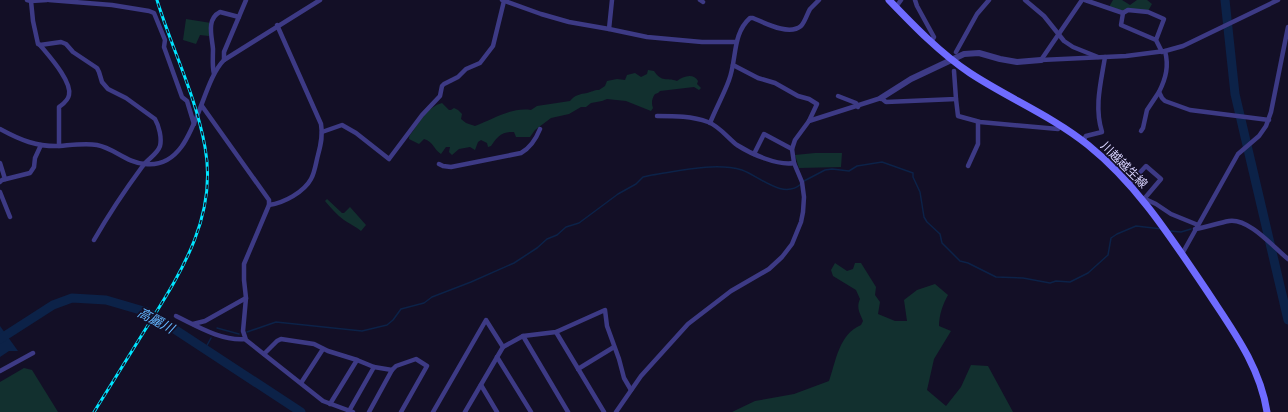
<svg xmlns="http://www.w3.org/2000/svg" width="1288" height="412" font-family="'Work Sans','Noto Sans JP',sans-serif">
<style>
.green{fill:#12302f}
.water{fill:#0c2248}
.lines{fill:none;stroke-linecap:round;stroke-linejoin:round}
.stream{stroke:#0c2248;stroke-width:1.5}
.river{stroke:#0c2248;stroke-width:9}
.minor{stroke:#3d3a85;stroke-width:4.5}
.tertiary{stroke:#3d3a85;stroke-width:6}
.secondary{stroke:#6f6bff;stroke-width:7}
.rail-casing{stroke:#00e5ff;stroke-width:3}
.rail{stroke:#130f26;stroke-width:1.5;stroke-dasharray:4.5;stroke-linecap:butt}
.labels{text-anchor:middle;stroke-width:3.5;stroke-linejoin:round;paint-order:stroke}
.street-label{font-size:12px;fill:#d9d4ff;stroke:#130f26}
.water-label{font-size:13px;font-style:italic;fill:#62b6ff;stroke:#130f26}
</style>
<rect width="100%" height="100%" fill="#130f26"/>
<!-- green -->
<g class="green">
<polygon points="1113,0 1122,0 1130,5 1137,0 1147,0 1152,4 1148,11 1124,11 1109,7"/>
<polygon points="186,19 211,23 209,36 200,35 196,44 183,40"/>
<path d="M 648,70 L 654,71 C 662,83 666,77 677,81 C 683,76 694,73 698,81 L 697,84 L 701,88 L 699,90 L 694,87 L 660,91 L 658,93 L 655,94 C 652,98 651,103 653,108 L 651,111 L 626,101 L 607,99 L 602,101 L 591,103 L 586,107 L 581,107 L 569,114 L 551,118 L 535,130 L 530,137 L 516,137 L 514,132 C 502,131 497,137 491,146 L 488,147 L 487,143 L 481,140 L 478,142 L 475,150 L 470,147 L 459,149 L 452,155 L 449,152 L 450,147 L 446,147 L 441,154 C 433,149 434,142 424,139 L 419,144 L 409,139 C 409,135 411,134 413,131 C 421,119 428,107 442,103 L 449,110 L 451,110 L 454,108 L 458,110 L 462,114 L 461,119 L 466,123 L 475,126 C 494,119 511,107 531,110 L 537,106 L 570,101 C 575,95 580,94 587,93 C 592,92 593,90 599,90 L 605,86 L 607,81 L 617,79 L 625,80 L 627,75 L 635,73 L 641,77 L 647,74 Z"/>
<polygon points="815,153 842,153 841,167 799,168 795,155"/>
<path d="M 327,199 L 342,213 L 344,213 L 350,207 L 366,225 L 361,231 C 355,226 350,224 344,220 C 337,215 331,208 325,201 Z"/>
<path d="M 835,263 L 847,271 L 853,269 L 855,263 L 861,263 L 876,287 L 875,295 L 880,302 L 878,314 L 895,321 L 907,321 L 904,300 L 917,290 L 935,284 L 948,295 C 943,304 939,315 939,326 L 951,331 L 934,359 L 927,390 L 946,406 L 961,387 L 971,365 L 988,366 L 1013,412 L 732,412 L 755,401 L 794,394 L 829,381 C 836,361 839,334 861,325 L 863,321 C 860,313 856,308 860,299 L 856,290 L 833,276 L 831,270 Z"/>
<polygon points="24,368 32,370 58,412 0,412 0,382"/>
</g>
<!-- water -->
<polygon class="water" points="0,326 18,351 9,351 0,357"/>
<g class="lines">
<!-- stream -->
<g class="stream">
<polyline points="804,181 825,170 832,169 849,171 857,166 882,162 913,173 913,177 920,192 924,217 927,222 940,234 942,243 960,261 968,263 996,277 1023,278 1050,283 1056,281 1070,282 1088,273 1108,255 1111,238 1117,234 1136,226 1162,229"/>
<polyline points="1170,231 1181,232 1191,229"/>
<polyline points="217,328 239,334"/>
<path d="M 247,332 L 276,322 L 362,331 L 387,325 L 393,320 L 401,309 L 424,303 L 432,297 L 471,282 L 514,263 L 537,248 L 547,239 L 557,235 L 566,227 L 579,223 L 618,194 L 636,184 L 643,177 L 652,175 C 679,171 715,162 742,170 C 759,176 783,200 801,184"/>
<polyline points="205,349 211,338"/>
</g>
<!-- river -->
<g class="river">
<polyline points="1225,0 1235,94 1288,320"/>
<polyline points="0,339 53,305 72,298 106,300 147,312 159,319 301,412"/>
</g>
<!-- minor -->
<g class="minor">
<polyline points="27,0 31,1 47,0"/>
<polyline points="49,0 112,5 149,11 154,13 165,40 164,47 182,97 187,101 194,124"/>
<polyline points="502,0 541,14 569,22 609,29 647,37 702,42 736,42"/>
<polyline points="700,0 703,2"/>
<polyline points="915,0 917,6 934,37 931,42"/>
<polyline points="1025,0 1044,16 1064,41 1073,47 1098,57"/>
<polyline points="1085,0 1123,13"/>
<path d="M 31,1 L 33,21 L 38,44 L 40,45 L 61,42 L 66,44 L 73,52 L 97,68 L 99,72 L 102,82 L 108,89 L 126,98 L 155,119 C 159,126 162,138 160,146 C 157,155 147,159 142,167 C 125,190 109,214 94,240"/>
<polyline points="896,7 901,0"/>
<polyline points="609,29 612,0"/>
<polyline points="1156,40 1164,19 1148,12 1128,10 1123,13 1121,25 1156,40 1162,52"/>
<path d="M 40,45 C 49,56 72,81 69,95 C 68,101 63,104 59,107 L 59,146"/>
<path d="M 1165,51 C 1169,66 1166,78 1159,92 L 1162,98 L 1165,101 L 1190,110 L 1269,120"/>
<polyline points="956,52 977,14 989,0"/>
<polyline points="224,60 224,52 246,0"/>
<polyline points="1041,60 1126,56 1165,51 1183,46 1278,0"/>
<polyline points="1041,60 1082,0"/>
<polyline points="733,65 758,78 775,83 798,96 809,99 817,104 809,121"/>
<path d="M 214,74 C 212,66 213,58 213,49 C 212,37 206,19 220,12 L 239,17"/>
<polyline points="838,96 856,103 858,107"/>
<polyline points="956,99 958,116 980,122 1058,129 1060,125"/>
<polyline points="202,106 269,200 269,205 244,264 244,280 246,298 243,331 246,340 323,401 353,412"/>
<path d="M 657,116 C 675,116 692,116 708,122 C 719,126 728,138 737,145 C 751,154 778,166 794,163"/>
<path d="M 710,123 C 716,108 724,94 729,80 C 737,59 732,34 750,18 L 753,18 C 765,23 789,36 801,26 C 805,22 807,14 810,9 C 813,6 816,3 819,0"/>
<path d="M 0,129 C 20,140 37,147 60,146 C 72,145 85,143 97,145 C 114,148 127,163 145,164 C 196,170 198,86 224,60 L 320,0"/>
<polyline points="1141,131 1143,128 1147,110 1159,92"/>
<polyline points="322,132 342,125 356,133 389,159 422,115 440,96 442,86 444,84 458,77 466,69 480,63 493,46 504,1"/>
<path d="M 1083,141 L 1086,136 L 1102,132 C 1094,107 1101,82 1105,57"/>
<polyline points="754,154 764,134 792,149"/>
<polyline points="0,163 5,179"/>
<path d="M 439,164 L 443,166 L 451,167 L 521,153 C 530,148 536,139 540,129"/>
<polyline points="968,166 978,144 978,122"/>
<polyline points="0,182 2,180 30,173 34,167 35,158 41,145"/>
<polyline points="1129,184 1146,166 1161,179 1144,199"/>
<polyline points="0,192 10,217"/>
<polyline points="1143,198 1156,204 1171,214 1198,225"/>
<path d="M 269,205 C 284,203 304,192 311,179 C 315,172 316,162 318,155 C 321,144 323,135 321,124 L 277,25"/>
<path d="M 1195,229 C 1207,227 1218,223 1229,221 C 1249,218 1273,247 1288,259"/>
<polyline points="1182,254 1238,154 1259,136 1266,126 1271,112 1288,27"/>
<path d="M 176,316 C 197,326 221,341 245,339"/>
<polyline points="193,324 205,321 246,298"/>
<polyline points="556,332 604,412"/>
<polyline points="523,336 568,412"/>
<polyline points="264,354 277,341 281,339 314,344 328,351 357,360 374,367 392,370 396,366 416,359 427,366 401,412"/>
<polyline points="497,357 531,412"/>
<polyline points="578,369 614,347"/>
<polyline points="0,371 33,353"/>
<polyline points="301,383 323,349"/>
<polyline points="481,385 497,412"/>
<polyline points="330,404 357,360"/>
<polyline points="349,411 374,367"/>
<polyline points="369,412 392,370"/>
<polyline points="433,412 486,320 503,347"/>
<polyline points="465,412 503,347 523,336 556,332 605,310 607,326 619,359 624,378 631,390"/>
<polyline points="616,412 641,376 688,324 731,291 769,269 782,257 792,244 801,222 803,212 804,197 802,182 794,163 792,149 795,140 809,121 881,98 886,102 956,99 954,71"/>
</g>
<!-- tertiary -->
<polyline class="tertiary" points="881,98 911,79 964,54 979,53 1000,59 1017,62 1041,60"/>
<!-- secondary -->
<path class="secondary" d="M 889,0 C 914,26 940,53 970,73 C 1008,98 1052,116 1088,145 C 1139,186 1173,241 1209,294 C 1234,332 1260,367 1267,412"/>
<defs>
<path id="rail" d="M 94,412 C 111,385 128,357 145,330 C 180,274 218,217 205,147 C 196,96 172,49 157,0"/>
</defs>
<!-- rail casing -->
<use href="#rail" class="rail-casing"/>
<!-- rail -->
<use href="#rail" class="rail"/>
</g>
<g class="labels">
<!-- street labels -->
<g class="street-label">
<text transform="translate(1124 165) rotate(45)" y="4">川越越生線</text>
</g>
<!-- water labels -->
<g class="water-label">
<text transform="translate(156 320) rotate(28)" y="5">高麗川</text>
</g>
</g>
</svg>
